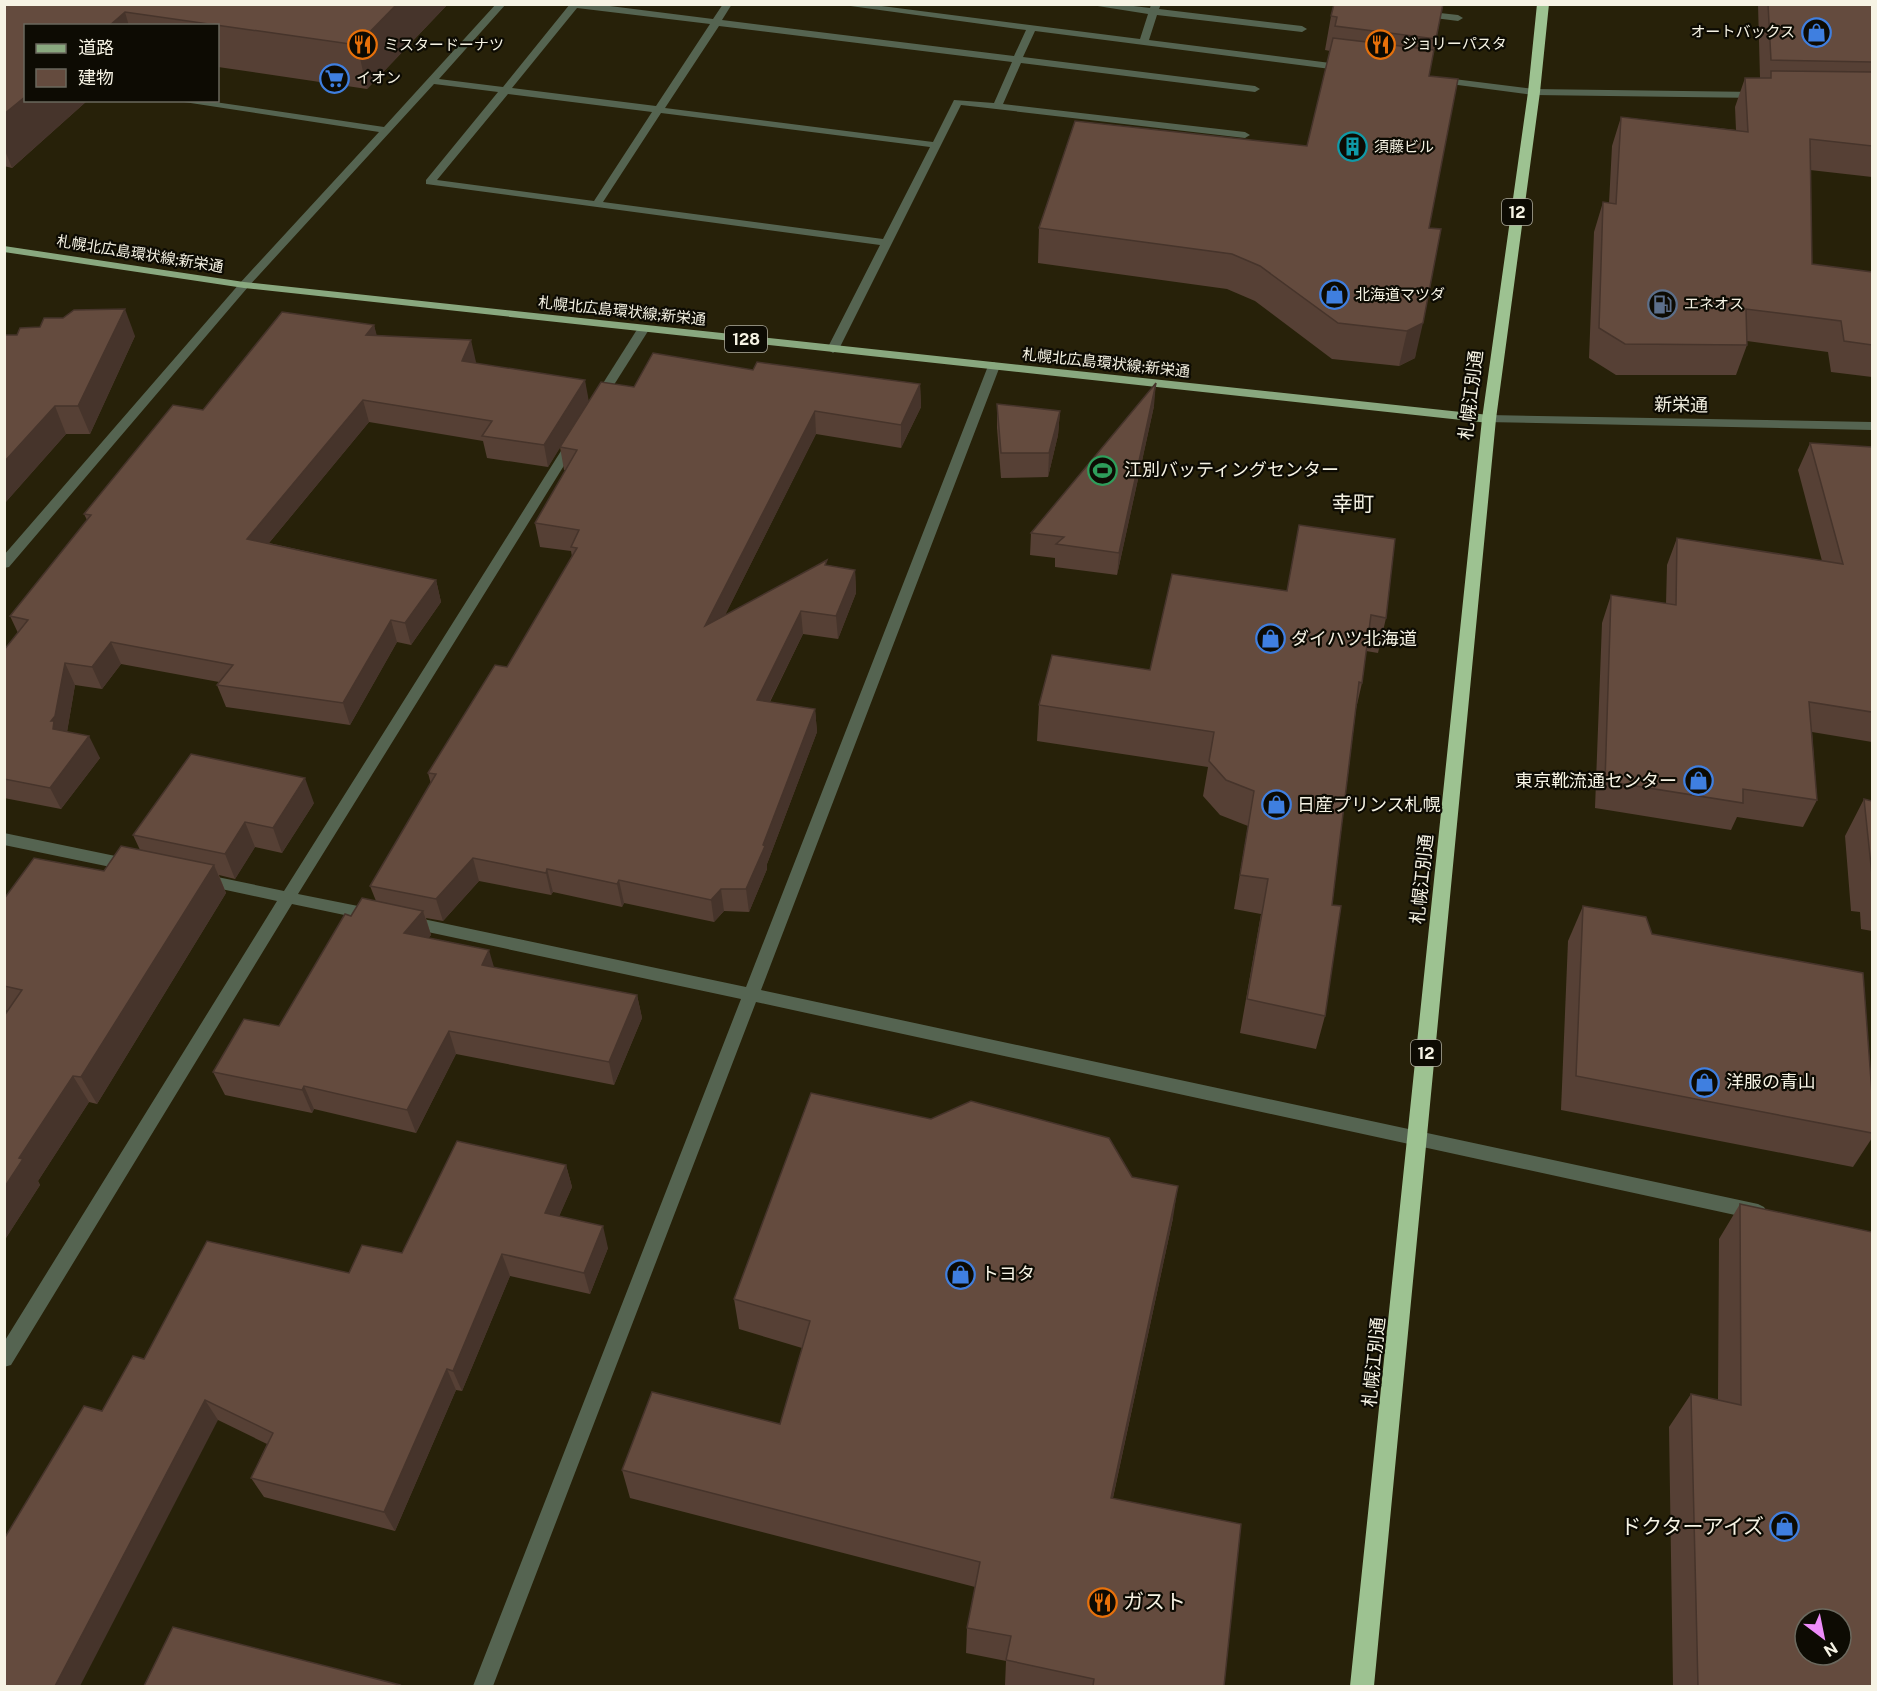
<svg xmlns="http://www.w3.org/2000/svg" width="1877" height="1691" font-family="'Public Sans','Noto Sans JP',sans-serif">
<style>
.lines{fill:none;stroke-linecap:round;stroke-linejoin:round}
.minor{fill:#556451;fill-rule:evenodd}
.major{fill:#89a87f;fill-rule:evenodd}
.highway{fill:#9dc291;fill-rule:evenodd}
.wall{fill:#564035}
.shaded-wall{fill:#46342b}
.building{fill:#644b3e;stroke:#46342b;stroke-width:1.5;fill-rule:evenodd}
.labels{text-anchor:middle;stroke-width:4.5;stroke-linejoin:round;paint-order:stroke}
.far-poi-label{font-size:15px;fill:#f6f3e4;stroke:#0d0b03;text-anchor:start}
.far-street-label{font-size:15px;fill:#f6f3e4;stroke:#0d0b03}
.shield{fill:#0d0b03;stroke:#b0ada0;stroke-width:1.5}
.shield-label{font-size:16px;font-weight:bold;fill:#f6f3e4}
.street-label{font-size:18px;fill:#f6f3e4;stroke:#0d0b03}
.poi-label{font-size:18px;fill:#f6f3e4;stroke:#0d0b03;text-anchor:start}
.quarter-label{font-size:21px;fill:#f6f3e4;stroke:#0d0b03}
.near-poi-label{font-size:21px;fill:#f6f3e4;stroke:#0d0b03;text-anchor:end}
</style>
<rect width="100%" height="100%" fill="#272109"/>
<g class="lines">
<!-- minor -->
<g class="minor">
<path d="M 496,4 L 506,4 L 439,79 L 503,87 L 570,4 L 594,4 L 713,19 L 723,4 L 732,4 L 722,20 L 1014,56 L 1026,30 L 836,4 L 866,4 L 1140,39 L 1148,14 L 1085,4 L 1117,4 L 1150,8 L 1151,4 L 1161,4 L 1159,9 L 1302,26 L 1307,29 L 1302,32 L 1157,15 L 1149,40 L 1346,65 L 1351,68 L 1346,71 L 1035,31 L 1023,57 L 1255,86 L 1260,89 L 1255,92 L 1021,63 L 1003,104 L 1245,132 L 1250,135 L 1245,138 L 961,105 L 839,349 L 833,353 L 827,349 L 880,245 L 426,184 L 426,180 L 498,92 L 434,84 L 248,287 L 9,567 L 4,568 L 4,555 L 240,283 L 379,132 L 171,100 L 201,100 L 384,127 ZM 577,8 L 710,24 L 656,106 L 512,88 ZM 719,26 L 1012,62 L 994,103 L 954,100 L 933,142 L 665,108 ZM 508,94 L 652,112 L 594,201 L 437,180 ZM 661,113 L 930,147 L 883,239 L 603,202 Z"/>
<polygon points="1422,11 1458,15 1463,18 1458,21 1419,16 1419,12"/>
<polygon points="1438,77 1534,89 1758,92 1763,95 1758,98 1534,95 1435,82 1433,80"/>
<polygon points="644,325 650,328 605,399 603,402 595,402 593,399 638,328"/>
<polygon points="994,362 1000,366 761,990 1758,1204 1764,1207 1767,1212 1764,1217 1758,1220 756,1002 493,1686 473,1686 741,999 409,928 404,926 401,922 404,918 409,916 746,987 988,366"/>
<polygon points="1489,415 1872,422 1872,430 1485,422 1485,416"/>
<polygon points="572,439 578,443 298,894 373,909 378,911 381,915 378,919 373,921 292,904 11,1365 4,1367 4,1342 277,901 198,884 195,880 198,876 203,874 284,891 566,443"/>
<polygon points="4,833 130,859 135,861 138,865 135,869 130,871 4,845"/>
</g>
<!-- major -->
<polygon class="major" points="4,246 244,282 1489,415 1495,419 1489,423 244,288 4,252"/>
<!-- highway -->
<polygon class="highway" points="1537,4 1549,4 1540,92 1496,419 1374,1686 1350,1686 1482,419 1528,92"/>
</g>
<!-- wall -->
<g class="wall">
<polygon points="4,4 448,4 367,89 218,67 218,26 26,26 26,100 88,100 12,168 4,166"/>
<polygon points="1443,4 1429,76 1429,228 1415,358 1399,366 1332,359 1255,301 1227,289 1038,263 1039,228 1307,146 1330,51 1325,50 1331,16"/>
<polygon points="1758,4 1872,4 1872,177 1810,170 1812,264 1872,272 1872,377 1831,372 1828,352 1747,341 1747,345 1736,375 1616,375 1589,358 1594,232 1603,202 1609,203 1612,146 1621,117 1736,130 1735,107 1745,78 1760,78"/>
<polygon points="374,325 376,335 476,362 475,363 589,402 634,387 753,370 920,384 921,407 901,448 816,434 725,615 827,565 855,570 856,593 838,639 803,634 770,702 815,709 817,732 767,864 767,869 749,912 724,911 714,922 624,903 622,907 553,892 551,895 479,881 443,921 426,918 431,935 428,938 494,968 637,995 642,1018 614,1085 456,1054 416,1133 314,1109 312,1113 225,1095 213,1072 279,1026 351,916 376,901 370,886 431,784 428,773 507,667 572,557 571,551 540,547 535,523 566,470 564,470 560,447 548,467 487,458 483,441 369,422 269,543 436,580 441,602 411,645 397,642 350,725 226,707 217,685 219,682 121,664 102,689 75,685 67,732 100,758 61,809 4,798 4,650 18,633 10,616 87,520 84,514 203,410"/>
<polygon points="40,327 135,336 90,434 66,434 4,504 4,335 17,335"/>
<polygon points="997,404 1060,411 1058,435 1048,477 1001,478 997,428"/>
<polygon points="1154,406 1117,575 1055,567 1055,558 1030,555 1031,533"/>
<polygon points="1810,443 1872,447 1872,742 1812,732 1817,800 1803,827 1737,817 1731,830 1595,808 1602,623 1611,595 1666,604 1667,565 1677,538 1822,561 1798,470"/>
<polygon points="1172,574 1386,618 1378,653 1366,651 1362,683 1356,709 1332,905 1325,1016 1316,1049 1240,1033 1261,914 1234,909 1248,826 1220,815 1203,796 1208,767 1037,741 1039,705 1150,670"/>
<polygon points="1864,799 1872,801 1872,931 1861,929 1860,912 1851,911 1845,836"/>
<polygon points="314,803 282,853 255,847 235,879 219,875 226,893 97,1104 89,1102 38,1181 40,1185 4,1241 4,1017 8,1011 4,1010 4,899 104,871 140,850 133,835"/>
<polygon points="1583,906 1652,934 1872,1094 1872,1138 1853,1167 1561,1110 1568,941"/>
<polygon points="566,1165 572,1187 559,1216 608,1248 590,1294 510,1276 462,1391 456,1390 395,1531 264,1497 251,1478 267,1444 218,1420 102,1411 144,1359 349,1273 402,1253"/>
<polygon points="1132,1177 1173,1218 1113,1498 1224,1686 1013,1686 1005,1685 1006,1661 966,1653 967,1628 975,1587 630,1498 622,1470 780,1424 802,1348 739,1329 734,1299"/>
<polygon points="1740,1204 1872,1686 1673,1686 1669,1427 1691,1394 1718,1400 1719,1239"/>
</g>
<!-- shaded-wall -->
<g class="shaded-wall">
<polygon points="397,4 448,4 367,89 357,45"/>
<polygon points="125,12 129,26 109,26"/>
<polygon points="26,96 26,100 88,100 12,168 4,148 4,114"/>
<polygon points="125,309 135,336 90,434 78,406"/>
<polygon points="1423,323 1415,358 1399,366 1407,331"/>
<polygon points="374,325 380,347 366,335"/>
<polygon points="471,340 476,362 467,383 462,361"/>
<polygon points="585,380 589,402 548,467 544,445"/>
<polygon points="1156,383 1154,406 1117,575 1119,553"/>
<polygon points="920,384 921,407 901,448 901,425"/>
<polygon points="363,400 369,422 254,561 247,539"/>
<polygon points="55,406 66,434 4,504 4,462"/>
<polygon points="815,411 816,434 708,649 705,626"/>
<polygon points="1060,411 1058,435 1048,477 1049,453"/>
<polygon points="855,570 856,593 838,639 836,616"/>
<polygon points="436,580 441,602 411,645 405,623"/>
<polygon points="801,611 803,634 759,723 757,700"/>
<polygon points="391,620 397,642 350,725 343,703"/>
<polygon points="111,642 121,664 102,689 92,667"/>
<polygon points="65,663 75,685 66,738 53,729 51,721"/>
<polygon points="815,709 817,732 767,864 767,869 749,912 746,889"/>
<polygon points="89,736 100,758 61,809 50,788"/>
<polygon points="305,778 314,803 282,853 273,828"/>
<polygon points="245,822 255,847 235,879 225,854"/>
<polygon points="473,858 479,881 443,921 436,899"/>
<polygon points="214,865 226,893 97,1104 81,1077"/>
<polygon points="547,869 553,892 551,895 546,873"/>
<polygon points="619,880 624,903 622,907 617,884"/>
<polygon points="721,889 724,911 714,922 711,900"/>
<polygon points="423,911 431,935 412,957 404,933"/>
<polygon points="489,950 496,974 482,965"/>
<polygon points="637,995 642,1018 614,1085 609,1062"/>
<polygon points="449,1031 456,1054 416,1133 407,1110"/>
<polygon points="73,1076 89,1102 38,1181 40,1185 4,1241 4,1188 19,1158"/>
<polygon points="304,1086 314,1109 312,1113 302,1090"/>
<polygon points="566,1165 572,1187 551,1235 545,1213"/>
<polygon points="1178,1186 1173,1218 1107,1525 1111,1498"/>
<polygon points="603,1226 608,1248 590,1294 584,1273"/>
<polygon points="502,1254 510,1276 462,1391 453,1371"/>
<polygon points="447,1369 456,1390 395,1531 384,1512"/>
<polygon points="205,1400 218,1420 80,1686 55,1686"/>
</g>
<!-- building -->
<g class="building">
<polygon points="4,4 397,4 357,45 125,12 109,26 26,26 26,96 4,114"/>
<polygon points="1334,4 1443,4 1436,39 1335,26 1337,17 1331,16"/>
<polygon points="1768,4 1872,4 1872,62 1771,60"/>
<polygon points="1333,38 1434,50 1429,76 1458,79 1429,228 1441,229 1423,323 1407,331 1338,323 1260,266 1232,254 1039,228 1075,121 1307,146"/>
<polygon points="1771,71 1872,72 1872,146 1810,139 1812,264 1872,272 1872,345 1844,341 1841,321 1746,309 1747,345 1625,344 1599,328 1603,202 1616,204 1621,117 1748,132 1745,78 1771,78"/>
<polygon points="125,309 78,406 55,406 4,462 4,335 17,335 20,328 40,327 44,318 63,318 74,310"/>
<polygon points="282,312 374,325 366,335 471,340 462,361 585,380 544,445 482,436 492,421 363,400 247,539 436,580 405,623 391,620 343,703 217,685 233,665 111,642 92,667 65,663 55,716 51,721 54,721 53,729 89,736 50,788 4,779 4,650 28,620 10,616 91,515 84,514 173,405 203,410"/>
<polygon points="653,353 753,370 757,362 920,384 901,425 815,411 705,626 827,560 825,565 855,570 836,616 801,611 757,700 815,709 763,845 765,846 746,889 721,889 711,900 619,880 617,884 547,869 546,873 473,858 436,899 370,886 436,774 428,773 495,665 507,667 577,548 571,547 579,530 535,523 577,450 560,447 601,382 634,387"/>
<polygon points="1156,383 1119,553 1056,544 1064,537 1031,533"/>
<polygon points="997,404 1060,411 1049,453 1001,453"/>
<polygon points="1810,443 1872,447 1872,712 1809,702 1817,800 1743,789 1743,803 1605,781 1611,595 1676,605 1677,538 1843,564"/>
<polygon points="1299,525 1395,539 1386,618 1371,615 1362,683 1359,682 1332,905 1341,906 1325,1016 1247,999 1268,879 1240,875 1254,791 1226,780 1209,761 1214,732 1039,705 1052,655 1150,670 1172,574 1287,591"/>
<polygon points="191,754 305,778 273,828 245,822 225,854 133,835"/>
<polygon points="1864,799 1872,801 1872,875"/>
<polygon points="121,846 214,865 81,1077 73,1076 19,1158 23,1159 4,1188 4,1016 22,990 4,986 4,899 34,858 104,871"/>
<polygon points="362,898 423,911 404,933 489,950 482,965 637,995 609,1062 449,1031 407,1110 304,1086 302,1090 213,1072 244,1019 279,1026 345,914 351,916"/>
<polygon points="1583,906 1646,917 1652,934 1863,973 1872,1094 1872,1133 1576,1076"/>
<polygon points="811,1093 931,1119 971,1101 1109,1138 1132,1177 1178,1186 1111,1498 1241,1524 1224,1686 1093,1686 1094,1679 1006,1660 1011,1636 967,1628 980,1562 622,1470 652,1392 780,1424 810,1321 734,1299"/>
<polygon points="457,1141 566,1165 545,1213 603,1226 584,1273 502,1254 453,1371 447,1369 384,1512 251,1478 273,1433 205,1400 55,1686 4,1686 4,1539 84,1406 102,1411 133,1356 144,1359 207,1241 349,1273 362,1245 402,1253"/>
<path d="M 1740,1204 L 1872,1232 L 1872,1686 L 1698,1686 L 1691,1394 L 1741,1405 ZM 1805,1619 L 1841,1619 L 1841,1655 L 1805,1655 Z"/>
<polygon points="173,1627 400,1685 399,1686 144,1686"/>
</g>
<!-- icons -->
<defs>
<symbol id="shop-ring" viewBox="-11 -11 22 22"><circle r="9.5" fill="#0d0b03" stroke="#3f7fe0" stroke-width="1.5"/><path d="M-5-2.5h2.3a2.7 3.5 0 0 1 5.4 0H5L5.5 6h-11ZM-1.5-2.5h3a1.5 2.3 0 0 0-3 0Z" fill="#3f7fe0"/></symbol>
<symbol id="restaurant-ring" viewBox="-11 -11 22 22"><circle r="9.5" fill="#0d0b03" stroke="#e8710a" stroke-width="1.5"/><path d="M-5-6h1v4h1v-4h1v4h1v-4h1v5L-1.5 .5V6h-2V.5L-5-1ZM5-6V6H3V1.5H1.5Q1.5-4 5-6Z" fill="#e8710a"/></symbol>
<symbol id="supermarket-ring" viewBox="-11 -11 22 22"><circle r="9.5" fill="#0d0b03" stroke="#3f7fe0" stroke-width="1.5"/><path d="M-6-5.5h2.5l.6 2H6L4.5 2H-2.5L-4.4-4H-6ZM-1.5 3.2a1.3 1.3 0 1 0 .1 0ZM3 3.2a1.3 1.3 0 1 0 .1 0Z" fill="#3f7fe0"/></symbol>
<symbol id="building-ring" viewBox="-11 -11 22 22"><circle r="9.5" fill="#0d0b03" stroke="#0f9aa8" stroke-width="1.5"/><path d="M-4-6H4V6H1V3H-1V6H-4ZM-2.5-4.3h1.7v1.8h-1.7ZM.8-4.3h1.7v1.8H.8ZM-2.5-1h1.7V.8h-1.7ZM.8-1h1.7V.8H.8Z" fill="#0f9aa8"/></symbol>
<symbol id="fuel-ring" viewBox="-11 -11 22 22"><circle r="9.5" fill="#0d0b03" stroke="#5c6f8a" stroke-width="1.5"/><path d="M-5.5-6h7V0h2V4h1.3V-2.5L3-4.5l.8-.8L6-3V5H2.5V1h-1V6h-7ZM-4.2-4.7v3.2H.2V-4.7Z" fill="#5c6f8a"/></symbol>
<symbol id="stadium-ring" viewBox="-11 -11 22 22"><circle r="9.5" fill="#0d0b03" stroke="#2e9e5b" stroke-width="1.5"/><path d="M0-5a6.5 5 0 1 0 0 10a6.5 5 0 1 0 0-10ZM-3.5-1.8h7v3.6h-7Z" fill="#2e9e5b"/></symbol>
</defs>
<g fill-rule="evenodd">
<use href="#shop-ring" x="1800" y="16" width="33" height="33"/>
<use href="#restaurant-ring" x="1364" y="28" width="33" height="33"/>
<use href="#restaurant-ring" x="346" y="28" width="33" height="33"/>
<use href="#supermarket-ring" x="318" y="62" width="33" height="33"/>
<use href="#building-ring" x="1336" y="130" width="33" height="33"/>
<use href="#shop-ring" x="1318" y="278" width="33" height="33"/>
<use href="#fuel-ring" x="1646" y="288" width="33" height="33"/>
<use href="#stadium-ring" x="1086" y="454" width="33" height="33"/>
<use href="#shop-ring" x="1254" y="622" width="33" height="33"/>
<use href="#shop-ring" x="1682" y="764" width="33" height="33"/>
<use href="#shop-ring" x="1260" y="788" width="33" height="33"/>
<use href="#shop-ring" x="1688" y="1066" width="33" height="33"/>
<use href="#shop-ring" x="944" y="1258" width="33" height="33"/>
<use href="#shop-ring" x="1768" y="1510" width="33" height="33"/>
<use href="#restaurant-ring" x="1086" y="1586" width="33" height="33"/>
</g>
<g class="labels">
<!-- far-poi labels -->
<g class="far-poi-label">
<text x="1795" y="37" text-anchor="end">オートバックス</text>
<text x="1402" y="49">ジョリーパスタ</text>
<text x="384" y="50">ミスタードーナツ</text>
<text x="356" y="83">イオン</text>
<text x="1374" y="152">須藤ビル</text>
<text x="1355" y="300">北海道マツダ</text>
<text x="1684" y="309">エネオス</text>
</g>
<!-- far-street labels -->
<g class="far-street-label">
<text transform="translate(140 254) rotate(9)" y="5">札幌北広島環状線;新栄通</text>
<text transform="translate(622 311) rotate(6)" y="5">札幌北広島環状線;新栄通</text>
<text transform="translate(1106 363) rotate(6)" y="5">札幌北広島環状線;新栄通</text>
</g>
<!-- shield labels -->
<g class="shield">
<rect x="1502" y="199" width="30" height="26" rx="4.5"/>
<rect x="725" y="326" width="42" height="26" rx="4.5"/>
<rect x="1411" y="1040" width="30" height="26" rx="4.5"/>
</g>
<g class="shield-label">
<text x="1517" y="218">12</text>
<text x="746" y="345">128</text>
<text x="1426" y="1059">12</text>
</g>
<!-- street labels -->
<g class="street-label">
<text transform="translate(1471 395) rotate(-83)" y="6">札幌江別通</text>
<text transform="translate(1681 405) rotate(1)" y="6">新栄通</text>
<text transform="translate(1422 879) rotate(-84)" y="6">札幌江別通</text>
<text transform="translate(1374 1362) rotate(-84)" y="6">札幌江別通</text>
</g>
<!-- poi labels -->
<g class="poi-label">
<text x="1124" y="476">江別バッティングセンター</text>
<text x="1291" y="645">ダイハツ北海道</text>
<text x="1677" y="787" text-anchor="end">東京靴流通センター</text>
<text x="1297" y="811">日産プリンス札幌</text>
<text x="1726" y="1088">洋服の青山</text>
<text x="981" y="1280">トヨタ</text>
</g>
<!-- quarter labels -->
<g class="quarter-label">
<text x="1353" y="511">幸町</text>
</g>
<!-- near-poi labels -->
<g class="near-poi-label">
<text x="1764" y="1534">ドクターアイズ</text>
<text x="1123" y="1609" text-anchor="start">ガスト</text>
</g>
</g>
<!-- border -->
<rect width="1877" height="1691" fill="none" stroke="#f6f3e4" stroke-width="12"/>
<!-- legend -->
<rect x="24" y="24" width="195" height="78" fill="#0d0b03" stroke="#6a685d" stroke-width="1.5"/>
<rect x="36" y="44" width="30" height="9" fill="#89a87f" stroke="#6a685d" stroke-width="1.5"/>
<text x="78" y="54" font-size="18" fill="#f6f3e4">道路</text>
<rect x="36" y="69" width="30" height="18" fill="#644b3e" stroke="#6a685d" stroke-width="1.5"/>
<text x="78" y="84" font-size="18" fill="#f6f3e4">建物</text>
<!-- north arrow -->
<g transform="translate(1823 1637) rotate(148)"><circle r="28" fill="#0d0b03" stroke="#6a685d" stroke-width="1.5"/>
<path d="M0-4.5L10 22L0 15L-10 22Z" fill="#ed8cf9"/>
<text y="-9" font-size="16" font-weight="bold" text-anchor="middle" fill="#f6f3e4">N</text>
</g>
</svg>
